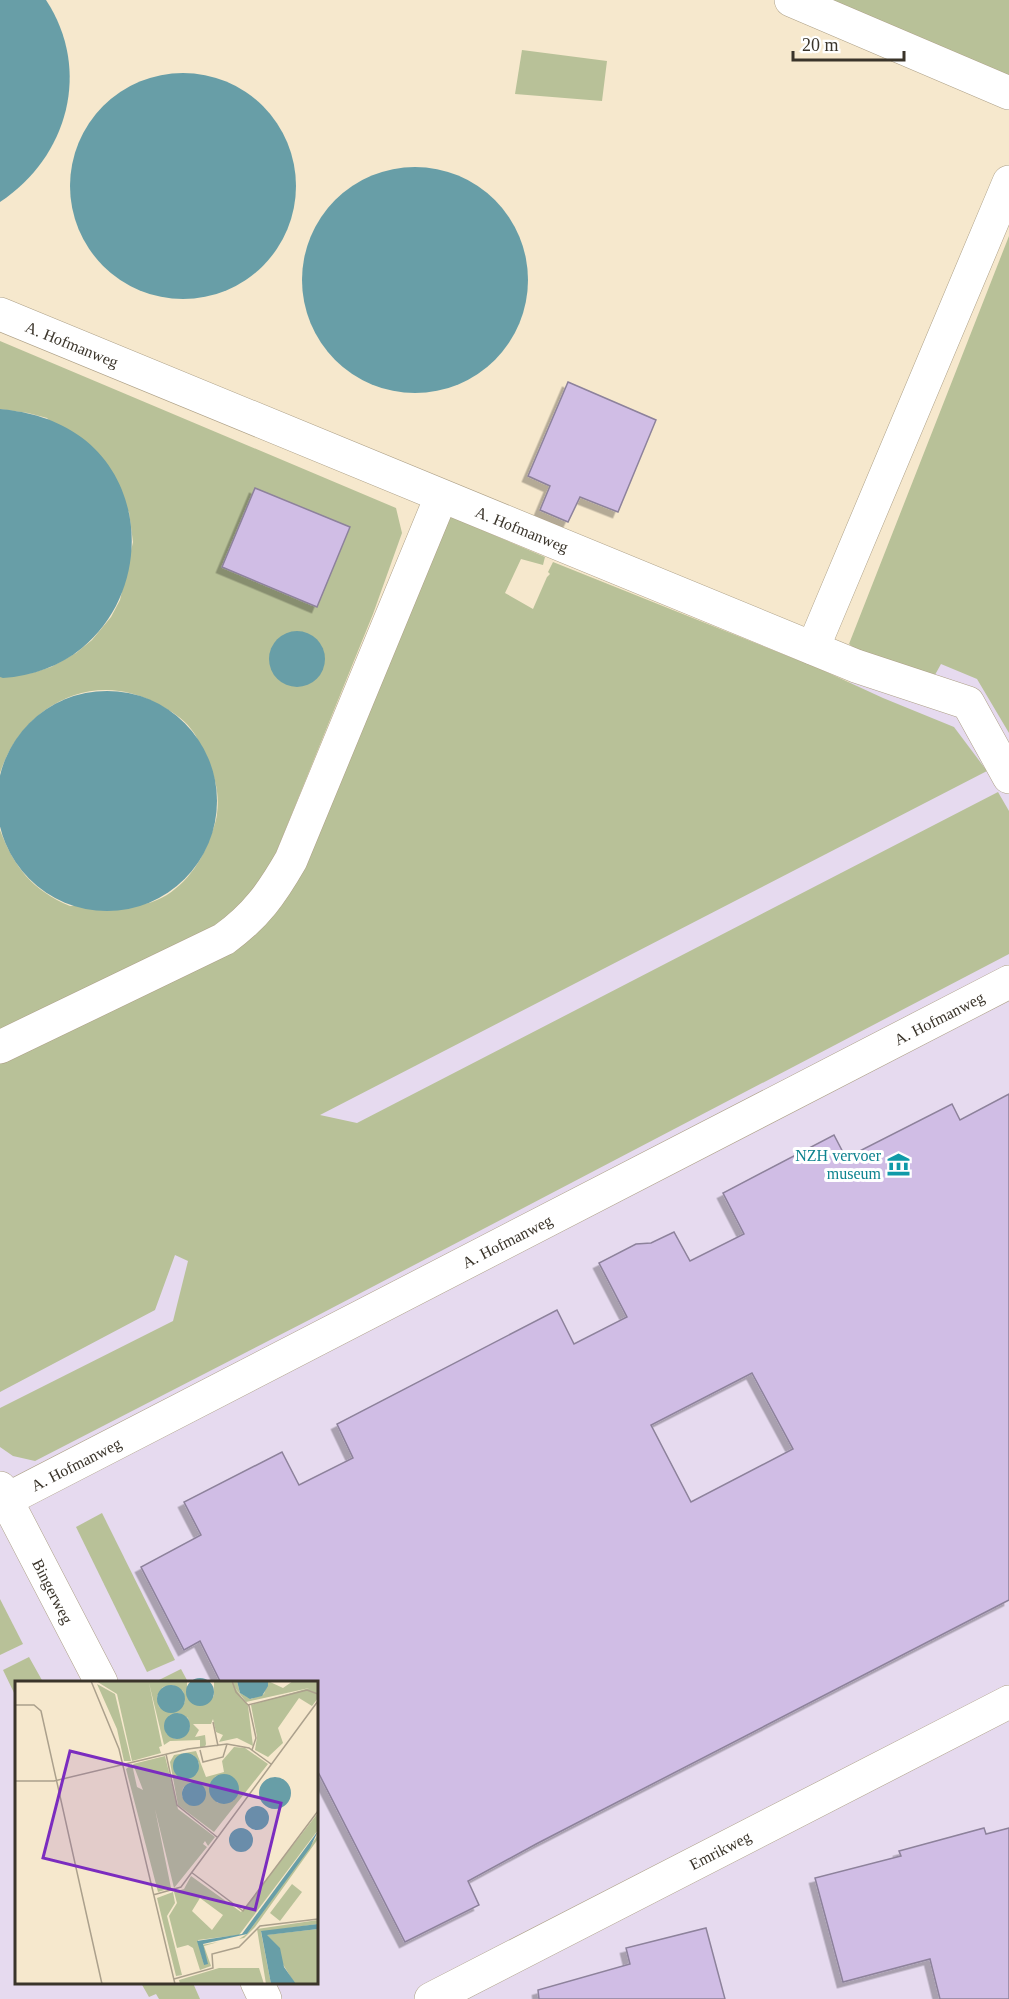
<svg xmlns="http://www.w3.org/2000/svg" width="1009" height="1999" font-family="'Times New Roman',serif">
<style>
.industrial{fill:#e6daef;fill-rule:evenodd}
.green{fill:#b8c198}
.water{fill:#689ea7}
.building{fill:#d0bde5;stroke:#8d829b;stroke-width:1.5;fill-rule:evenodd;filter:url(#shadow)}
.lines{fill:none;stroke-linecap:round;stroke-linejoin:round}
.minor-casing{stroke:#ada087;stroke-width:34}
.minor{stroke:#fff;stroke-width:33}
.labels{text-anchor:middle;stroke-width:6;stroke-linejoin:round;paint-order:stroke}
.street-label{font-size:16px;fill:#3a342a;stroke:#fff}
.culture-label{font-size:16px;fill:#0d838f;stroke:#fff;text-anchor:end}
.inset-road{fill:none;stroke:#aba08c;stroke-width:1.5}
.view{fill:#7b2cbf;fill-opacity:0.15;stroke:#7b2cbf;stroke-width:3}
.inset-edge{fill:none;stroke:#3a342a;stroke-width:3}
</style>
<defs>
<filter id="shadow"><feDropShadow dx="-5.5" dy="5.5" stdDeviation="0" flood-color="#0004"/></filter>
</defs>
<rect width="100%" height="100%" fill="#f6e8cd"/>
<!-- industrial -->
<path class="industrial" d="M 1009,589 L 1009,1999 L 0,1999 L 0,1127 L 847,690 L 864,648 ZM 16,1682 L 316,1682 L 316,1982 L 16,1982 Z"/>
<!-- green -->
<g class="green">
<polygon points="812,0 1009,0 1009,86"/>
<polygon points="522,50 607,61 602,101 515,94"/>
<polygon points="1009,236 1009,733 977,679 941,664 931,682 866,657 849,644"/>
<path d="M 0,341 L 396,508 L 402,533 L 373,614 L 267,875 L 238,914 L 0,1029 L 0,830 C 14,867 32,890 70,906 C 89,905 107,904 125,904 C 134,903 144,905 152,902 C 179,893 200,866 209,840 C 212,832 216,823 217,814 C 220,791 214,773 204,753 C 200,745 197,736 191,729 C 183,718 171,711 159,705 C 95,667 22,705 0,773 L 0,677 L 32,673 L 51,667 L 76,653 L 92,640 L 111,617 L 120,600 L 133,542 L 129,512 L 47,418 L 28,413 L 0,409 Z"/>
<polygon points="449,516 545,557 543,565 521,559 505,593 533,609 547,577 550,574 548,572 553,562 820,669 883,698 954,727 987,771 320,1115 357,1123 998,792 1009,811 1009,954 309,1320 35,1461 13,1456 0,1447 0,1408 173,1321 188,1261 175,1255 155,1310 0,1392 0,1060 249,937"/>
<polygon points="102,1513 175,1660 147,1672 76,1527"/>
<polygon points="0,1599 23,1644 0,1655"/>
<polygon points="29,1657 43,1682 16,1682 16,1697 3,1670"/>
<polygon points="181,1669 188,1682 155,1682"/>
<polygon points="141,1983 193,1983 200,1999 159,1999 156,1994 149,1997"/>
</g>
<!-- water -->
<g class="water">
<path d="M 0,0 L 46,0 C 92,70 68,157 0,202 Z"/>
<circle cx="183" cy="186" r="113"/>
<circle cx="415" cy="280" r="113"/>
<path d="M 0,409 C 30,412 56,419 81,437 C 150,488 147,595 82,648 C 60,666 32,676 3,678 L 0,677 Z"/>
<circle cx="297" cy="659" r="28"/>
<circle cx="107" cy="801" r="110"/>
</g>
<!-- building -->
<g class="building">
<polygon points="568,382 656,420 618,512 580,497 568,522 540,510 550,486 528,476"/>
<polygon points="255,488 350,527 317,607 222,567"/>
<path d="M 1009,1094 L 1009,1600 L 538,1843 L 468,1881 L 479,1905 L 405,1942 L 316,1768 L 316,1683 L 221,1683 L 200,1641 L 184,1650 L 141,1567 L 201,1535 L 184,1502 L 282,1452 L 299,1485 L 353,1458 L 337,1424 L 557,1310 L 574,1344 L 627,1317 L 599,1263 L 636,1244 L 651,1243 L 674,1232 L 690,1261 L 744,1234 L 723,1193 L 834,1135 L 846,1158 L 952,1104 L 960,1120 ZM 752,1373 L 793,1449 L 691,1502 L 651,1425 Z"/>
<polygon points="984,1828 986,1834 1009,1828 1009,1999 940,1999 930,1959 843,1982 815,1878 901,1856 899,1851"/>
<polygon points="706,1928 725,1999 539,1999 538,1990 630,1964 626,1948"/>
</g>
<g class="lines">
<defs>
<g id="minor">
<polyline points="791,0 1009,93"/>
<polyline points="0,314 856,666 968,703 1009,777"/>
<polyline points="813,648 1009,182"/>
<path d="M 0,1047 L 224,939 C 256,916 272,893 291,860 L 441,497"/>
<polyline points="0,1488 101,1682"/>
<polyline points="0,1503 1009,982"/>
<polyline points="257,1982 265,1999"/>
<polyline points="431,1999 1009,1702"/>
</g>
</defs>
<!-- minor casing -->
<use href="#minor" class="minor-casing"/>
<!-- minor -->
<use href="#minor" class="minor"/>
</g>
<!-- icons -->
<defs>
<symbol id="museum-bare" viewBox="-9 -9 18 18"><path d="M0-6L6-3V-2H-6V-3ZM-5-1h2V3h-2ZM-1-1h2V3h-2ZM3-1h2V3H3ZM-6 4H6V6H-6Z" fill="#0f9aa8" stroke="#fff" stroke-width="2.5" paint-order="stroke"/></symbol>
</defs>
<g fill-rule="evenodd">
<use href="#museum-bare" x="882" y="1148" width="33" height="33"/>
</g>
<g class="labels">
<!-- street labels -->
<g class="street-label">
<text transform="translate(72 344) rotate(22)" y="6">A. Hofmanweg</text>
<text transform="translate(522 529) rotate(22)" y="6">A. Hofmanweg</text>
<text transform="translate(939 1018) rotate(-27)" y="6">A. Hofmanweg</text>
<text transform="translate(507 1241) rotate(-27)" y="6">A. Hofmanweg</text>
<text transform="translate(76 1464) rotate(-27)" y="6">A. Hofmanweg</text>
<text transform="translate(53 1591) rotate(63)" y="6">Bingerweg</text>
<text transform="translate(720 1850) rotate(-27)" y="6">Emrikweg</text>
</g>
<!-- culture labels -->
<g class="culture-label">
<text x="881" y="1161">NZH vervoer<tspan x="881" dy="18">museum</tspan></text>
</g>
</g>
<!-- overview -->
<g transform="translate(15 1681)">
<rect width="303" height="303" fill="#f6e8cd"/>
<path d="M 81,0 L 172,0 L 172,16 L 185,24 L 199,15 L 199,0 L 222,0 L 225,12 L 236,18 L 249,13 L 253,0 L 268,7 L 278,0 L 303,0 L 303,17 L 297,25 L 284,17 L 263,47 L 268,62 L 253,76 L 240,69 L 242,56 L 236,24 L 294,7 L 231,21 L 218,4 L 233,25 L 238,65 L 222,57 L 204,61 L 208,54 L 201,51 L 198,38 L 196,43 L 178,43 L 184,49 L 180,56 L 190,54 L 191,63 L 190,66 L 177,67 L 185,66 L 185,59 L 155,60 L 149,64 L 134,2 L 147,65 L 144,66 L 146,72 L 117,80 L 102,13 ZM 158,4 L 168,10 L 170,21 L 163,30 L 153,31 L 144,26 L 142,15 L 148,6 ZM 164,32 L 173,37 L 175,47 L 169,56 L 160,58 L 151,52 L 150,42 L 155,34 ZM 82,3 L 100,13 L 116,80 L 109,80 L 102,48 ZM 219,66 L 230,67 L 253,83 L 199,151 L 163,124 L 155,81 L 159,74 L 181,70 L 191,96 L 209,91 L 207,80 ZM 168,72 L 178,74 L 184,82 L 182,92 L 174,97 L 165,96 L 159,82 ZM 213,94 L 222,101 L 223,112 L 218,120 L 203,122 L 196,115 L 195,103 L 201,95 ZM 176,101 L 184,102 L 190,109 L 189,119 L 181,124 L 173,123 L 167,115 L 168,107 ZM 150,75 L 163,128 L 200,156 L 193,165 L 190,160 L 188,163 L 192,166 L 159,207 L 140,128 L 156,207 L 143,211 L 111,88 L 117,83 L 122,106 L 128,109 L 118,83 ZM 303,132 L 303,149 L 224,254 L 183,259 L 189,284 L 187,264 L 203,261 L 189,265 L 196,285 L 185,289 L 178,267 L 173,264 L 162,267 L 154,235 L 162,222 L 159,211 L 169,208 L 176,195 L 226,231 ZM 185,217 L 208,234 L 197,249 L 177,230 ZM 303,154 L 303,158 L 240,246 L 229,257 L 224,258 L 232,253 ZM 277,203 L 287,211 L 265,240 L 255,232 ZM 158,211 L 160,222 L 152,235 L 167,294 L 161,295 L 142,217 ZM 303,239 L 303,243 L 246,251 L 256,303 L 251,303 L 242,248 ZM 303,248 L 303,303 L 280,303 L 250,254 ZM 204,287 L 244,287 L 249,303 L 165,303 L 164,299 Z" fill="#b8c198" fill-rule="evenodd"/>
<path d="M171 11a14 14 0 1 1 28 0a14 14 0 1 1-28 0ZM 222,0 L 253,0 L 253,5 L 247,15 L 235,18 L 225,12 ZM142 18a14 14 0 1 1 28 0a14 14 0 1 1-28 0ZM149 45a13 13 0 1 1 26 0a13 13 0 1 1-26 0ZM158 85a13 13 0 1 1 26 0a13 13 0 1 1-26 0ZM194 108a15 15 0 1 1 30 0a15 15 0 1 1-30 0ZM244 112a16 16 0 1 1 32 0a16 16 0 1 1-32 0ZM167 113a12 12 0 1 1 24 0a12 12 0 1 1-24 0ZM230 137a12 12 0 1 1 24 0a12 12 0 1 1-24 0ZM214 159a12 12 0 1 1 24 0a12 12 0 1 1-24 0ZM 303,150 L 295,167 L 232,253 L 188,263 L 193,283 L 189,284 L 182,260 L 227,253 ZM 303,243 L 303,248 L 252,254 L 265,267 L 269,286 L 281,303 L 256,303 L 246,250 Z" fill="#689ea7"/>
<path class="inset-road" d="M 76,0 L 104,68 L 160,303M 217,0 L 221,11 L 234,25 L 241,57 L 237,69M 0,24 L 19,24 L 26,30 L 87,303M 233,24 L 292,9 L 303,13M 198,41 L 203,65M 185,69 L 188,81 L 208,76 L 212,63M 151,73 L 162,124 L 202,156M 0,100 L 39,100 L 173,68 L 212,63 L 234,67 L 256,83M 176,191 L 228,230 L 303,130M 138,214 L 166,206 L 303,20M 159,298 L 198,287 L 197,273 L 224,266 L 245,245 L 303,238"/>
<path class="view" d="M 55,70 L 266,122 L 240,229 L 28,177 Z"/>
<rect width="303" height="303" class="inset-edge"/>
</g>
<!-- scale -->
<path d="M793 51v9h111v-9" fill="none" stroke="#3a342a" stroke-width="3"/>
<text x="802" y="51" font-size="18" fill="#3a342a" stroke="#ffffff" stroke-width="4.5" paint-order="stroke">20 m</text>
</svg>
